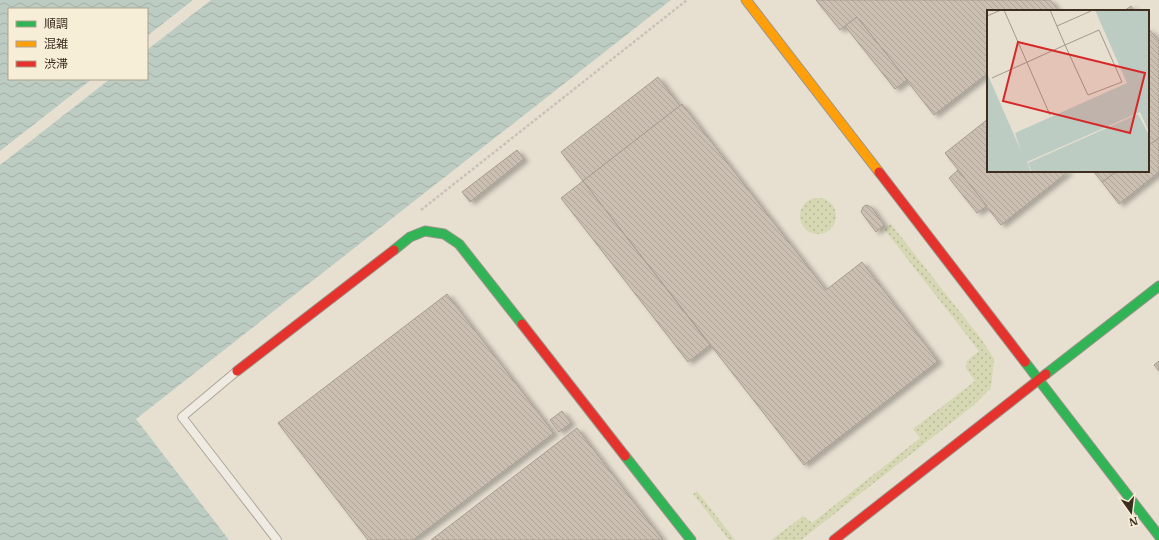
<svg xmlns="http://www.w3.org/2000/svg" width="1159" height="540" font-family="'IBM Plex Serif','Noto Sans JP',serif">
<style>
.grass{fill:url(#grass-dots)}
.water{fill:url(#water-waves)}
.building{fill:url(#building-back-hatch);stroke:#a89c90;filter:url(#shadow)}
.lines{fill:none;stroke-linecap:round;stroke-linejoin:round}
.lane-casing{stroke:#ada599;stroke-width:10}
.fast-casing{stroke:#9c958a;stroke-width:11}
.slow-casing{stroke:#9c958a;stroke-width:11}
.jam-casing{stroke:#9c958a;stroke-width:11}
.path{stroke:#c8c2b9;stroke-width:2.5;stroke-dasharray:3 2;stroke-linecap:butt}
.lane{stroke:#efebe3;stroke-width:8}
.fast{stroke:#30b455;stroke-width:9}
.slow{stroke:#ff9f0a;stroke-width:9}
.jam{stroke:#e5322d;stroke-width:9}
.inset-road{fill:none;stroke:#a3998a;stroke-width:1}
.view{fill:#d62828;fill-opacity:0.15;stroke:#d62828;stroke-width:2}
.inset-edge{fill:none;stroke:#3d2e20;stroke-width:2}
</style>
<defs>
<pattern id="grass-dots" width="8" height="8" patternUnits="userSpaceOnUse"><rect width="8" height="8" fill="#d6d7b3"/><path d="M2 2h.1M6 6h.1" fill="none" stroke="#b9b99a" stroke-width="1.8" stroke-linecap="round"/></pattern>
<pattern id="water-waves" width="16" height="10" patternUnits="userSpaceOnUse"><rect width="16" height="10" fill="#bcccc2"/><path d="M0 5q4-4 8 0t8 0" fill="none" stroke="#a2b0a6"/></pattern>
<pattern id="building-back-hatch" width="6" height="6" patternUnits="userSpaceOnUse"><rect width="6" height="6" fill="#cbbfb2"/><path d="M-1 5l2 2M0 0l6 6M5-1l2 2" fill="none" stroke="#afa499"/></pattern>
<filter id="shadow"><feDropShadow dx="4.5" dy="2.5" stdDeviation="2" flood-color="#0004"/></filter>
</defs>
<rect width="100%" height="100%" fill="#e7e0d1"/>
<!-- grass -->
<g class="grass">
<circle cx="818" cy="216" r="18"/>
<polygon points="891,224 982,340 994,359 991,388 974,405 801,540 771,540 803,516 812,523 920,438 913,429 975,381 966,368 967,361 979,351 884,229"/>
<polygon points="697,491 735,540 729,540 693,494"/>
</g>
<!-- water -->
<g class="water">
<polygon points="0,0 193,0 147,36 147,9 9,9 9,79 92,79 0,151"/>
<polygon points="211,0 671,0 136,419 229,540 0,540 0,165 110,79 147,79 147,50"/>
</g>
<!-- building -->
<g class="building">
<polygon points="816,0 1050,0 1059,11 988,11 988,73 934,115 857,17 840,30"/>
<polygon points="1131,6 1135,11 1124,11"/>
<polygon points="857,17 907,80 895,89 845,26"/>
<polygon points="1148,28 1159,41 1159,138 1148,146"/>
<polygon points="658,77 680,106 583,181 561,152"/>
<polygon points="682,104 826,290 862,262 938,361 804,465 583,181"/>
<polygon points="988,119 988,171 1069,171 1001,225 945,153"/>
<polygon points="1159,138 1159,172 1119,204 1102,182 1117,171 1148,171 1148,146"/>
<polygon points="517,150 524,159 470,202 462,192"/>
<polygon points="958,170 987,206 977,213 949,178"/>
<polygon points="1093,171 1117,171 1102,182"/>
<polygon points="583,181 710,345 688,362 561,198"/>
<polygon points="866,205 869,206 872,208 884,225 876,232 861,212 863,207"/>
<polygon points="447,294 554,433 413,540 368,540 278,423"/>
<polygon points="1159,361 1159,371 1154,365"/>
<polygon points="562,411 571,423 559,432 550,420"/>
<polygon points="577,428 663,540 431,540"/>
</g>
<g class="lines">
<defs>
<polyline id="lane" points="237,371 182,417 277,540"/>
<g id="fast">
<polyline points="394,250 410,237 425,231 444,234 459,244 522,324"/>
<polyline points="1025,362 1159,536"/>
<polyline points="1046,374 1159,286"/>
<polyline points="625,456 691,540"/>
</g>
<polyline id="slow" points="746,0 879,172"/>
<g id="jam">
<polyline points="879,172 1025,362"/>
<polyline points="522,324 625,456"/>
<polyline points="237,371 394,250"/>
<polyline points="834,540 1046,374"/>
</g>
</defs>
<!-- lane casing -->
<use href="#lane" class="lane-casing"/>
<!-- fast casing -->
<use href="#fast" class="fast-casing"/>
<!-- slow casing -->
<use href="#slow" class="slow-casing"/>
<!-- jam casing -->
<use href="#jam" class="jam-casing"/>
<!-- path -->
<polyline class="path" points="421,210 687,0"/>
<!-- lane -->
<use href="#lane" class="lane"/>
<!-- fast -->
<use href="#fast" class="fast"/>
<!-- slow -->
<use href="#slow" class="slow"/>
<!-- jam -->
<use href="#jam" class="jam"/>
</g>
<!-- overview -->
<g transform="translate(987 10)">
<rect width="162" height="162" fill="#e7e0d1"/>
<path d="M 108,0 L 162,0 L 162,122 L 153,102 L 40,152 L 44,162 L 0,162 L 0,63 L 34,141 L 28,123 L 140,73 ZM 151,104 L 162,125 L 162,162 L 45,162 L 41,153 Z" fill="#bcccc2"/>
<path class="inset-road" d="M 17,0 L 63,105M 0,6 L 14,0M 70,16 L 104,1M 5,68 L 78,35 L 112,20 L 135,72 L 101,85 L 100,83 L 78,35 L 63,0"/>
<path class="view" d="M 31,32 L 158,63 L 143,123 L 16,91 Z"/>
<rect width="162" height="162" class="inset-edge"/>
</g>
<!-- legend -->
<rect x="8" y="8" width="140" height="72" fill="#f7eed8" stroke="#ada18e"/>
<rect x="16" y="21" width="20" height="6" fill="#30b455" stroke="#ada18e"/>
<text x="44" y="28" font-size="12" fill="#3d2e20">順調</text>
<rect x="16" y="41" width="20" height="6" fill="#ff9f0a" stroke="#ada18e"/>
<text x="44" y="48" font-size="12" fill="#3d2e20">混雑</text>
<rect x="16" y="61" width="20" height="6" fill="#e5322d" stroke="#ada18e"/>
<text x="44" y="68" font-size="12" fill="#3d2e20">渋滞</text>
<!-- north arrow -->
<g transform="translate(1131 512) rotate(166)" stroke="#f7eed8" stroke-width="3" paint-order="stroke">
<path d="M0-3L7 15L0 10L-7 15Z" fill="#3d2e20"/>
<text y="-6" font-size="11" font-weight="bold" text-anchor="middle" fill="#3d2e20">N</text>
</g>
</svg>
